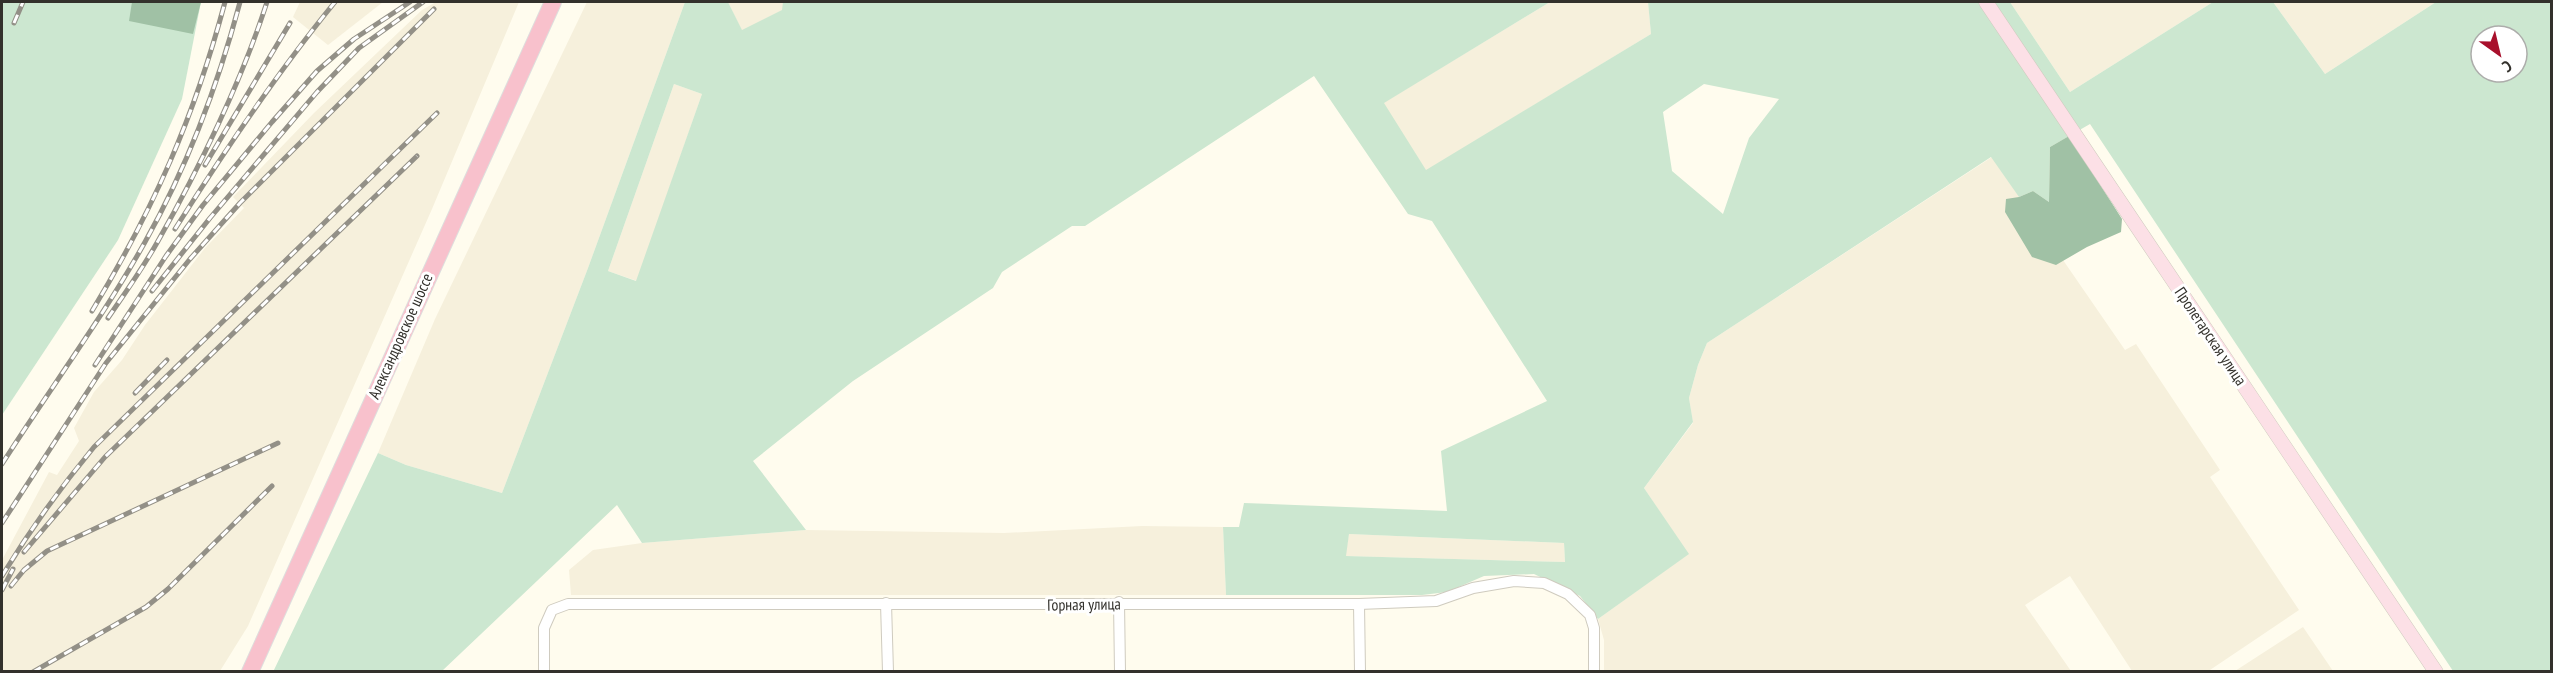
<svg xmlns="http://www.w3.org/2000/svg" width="2553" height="673" font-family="'PT Sans Narrow',sans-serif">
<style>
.built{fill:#f6f0dc}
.green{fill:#cce7d0;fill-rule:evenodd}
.forest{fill:#a0c1a5}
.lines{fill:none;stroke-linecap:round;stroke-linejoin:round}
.street-casing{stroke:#cfcbbf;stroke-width:12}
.secondary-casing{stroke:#cfcbbf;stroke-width:15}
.primary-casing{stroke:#dededd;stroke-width:18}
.street{stroke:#fff;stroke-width:10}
.secondary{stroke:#fce0e6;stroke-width:14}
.primary{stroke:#f8c1cc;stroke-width:16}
.rail-casing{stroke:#939087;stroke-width:5}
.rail{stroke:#fff;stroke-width:3;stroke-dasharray:9;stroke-linecap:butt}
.labels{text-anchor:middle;stroke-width:6;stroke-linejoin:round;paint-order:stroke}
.street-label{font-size:16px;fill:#33312c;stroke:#fff}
</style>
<rect width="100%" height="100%" fill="#fffcee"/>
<!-- built -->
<g class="built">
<polygon points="300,2 383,2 328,45 293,17"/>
<polygon points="436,2 519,2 432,209 248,626 220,671 2,671 2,560 49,472 57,475 79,441 74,428 94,392 122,360 145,325 205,248 244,208 233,197 314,113 422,10"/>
<polygon points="587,2 685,2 588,268 502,493 406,465 378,453 435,319"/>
<polygon points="728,2 783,2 783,10 742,31"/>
<polygon points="1550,2 1648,2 1651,34 1426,171 1383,103"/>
<polygon points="2010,2 2213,2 2070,92"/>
<polygon points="2273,2 2436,2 2325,74"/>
<polygon points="674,84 702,94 637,281 608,271"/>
<polygon points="1992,157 2125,350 2136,344 2220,470 2210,477 2299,610 2207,672 2132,671 2070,576 2025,605 2071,671 1604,671 1604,640 1598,619 1688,554 1644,488 1693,423 1689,398 1698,365 1707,343"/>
<polygon points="1142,526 1223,527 1226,595 571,595 569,570 593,550 642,543 806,530 1004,533"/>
<polygon points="1349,534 1564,543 1565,562 1345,556"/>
<polygon points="2303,627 2333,671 2235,671"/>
</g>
<!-- green -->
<g class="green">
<polygon points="2,2 201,2 182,99 118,240 2,415"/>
<path d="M 685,2 L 728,2 L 742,30 L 782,10 L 783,2 L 1550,2 L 1384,103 L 1426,170 L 1651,34 L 1648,2 L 2010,2 L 2070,92 L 2213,2 L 2273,2 L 2325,74 L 2436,2 L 2551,2 L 2551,671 L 2453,671 L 2090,124 L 2050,147 L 2049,202 L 2033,191 L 2019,197 L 1991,157 L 1707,343 L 1698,365 L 1689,398 L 1693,422 L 1644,488 L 1689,554 L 1598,619 L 1580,596 L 1534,574 L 1484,576 L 1447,592 L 1422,595 L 1226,595 L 1223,527 L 1239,527 L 1244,503 L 1447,511 L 1441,451 L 1547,401 L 1432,221 L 1408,214 L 1314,76 L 1085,226 L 1072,226 L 1002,272 L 993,288 L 853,381 L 753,461 L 806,530 L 642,543 L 617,505 L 442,671 L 273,672 L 378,453 L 406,465 L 502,493 L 588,268 ZM 2481,36 L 2517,36 L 2517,72 L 2481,72 ZM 674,84 L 702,94 L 636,281 L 608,271 ZM 1704,84 L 1779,99 L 1749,138 L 1723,214 L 1672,171 L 1663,112 ZM 1349,534 L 1564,543 L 1565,562 L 1346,556 Z"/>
</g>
<!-- forest -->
<g class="forest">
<polygon points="132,2 201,2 193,34 129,21"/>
<polygon points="2069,136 2122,219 2121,232 2087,247 2056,265 2032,257 2005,212 2006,199 2019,197 2033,191 2049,202 2050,147"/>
</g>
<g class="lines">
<defs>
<g id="street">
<polyline points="1119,602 1120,672"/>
<polyline points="886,603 888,672"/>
<polyline points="1359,604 1360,672"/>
<polyline points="544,672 544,628 552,610 568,604 1359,604 1436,601 1473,588 1514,581 1544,583 1568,594 1590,615 1594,628 1594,672"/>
</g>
<polyline id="secondary" points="1986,2 2436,672"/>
<polyline id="primary" points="250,672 553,2"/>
</defs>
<!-- street casing -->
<use href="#street" class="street-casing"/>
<!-- secondary casing -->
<use href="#secondary" class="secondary-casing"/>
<!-- primary casing -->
<use href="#primary" class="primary-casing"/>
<!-- street -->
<use href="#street" class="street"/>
<!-- secondary -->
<use href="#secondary" class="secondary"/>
<!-- primary -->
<use href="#primary" class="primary"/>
<defs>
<g id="rail">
<polyline points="14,23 23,2"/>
<polyline points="205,165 290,23"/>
<path d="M 175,229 C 225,150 276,74 335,2"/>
<polyline points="152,291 210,218 317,92 359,48 423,2"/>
<path d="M 92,311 C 154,208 194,118 225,2"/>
<path d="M 108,318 C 125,293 143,268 158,241 C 199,169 242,80 267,2"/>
<polyline points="95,365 166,256 203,205 272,122 317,71 354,39 410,2"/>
<polyline points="135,393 167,360"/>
<path d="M 2,464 C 49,390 102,319 145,242 C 187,167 218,85 240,2"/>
<polyline points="2,523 106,363 190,259 240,203 434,9"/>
<polyline points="24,552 105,457 417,156"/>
<path d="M 2,576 C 30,530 60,488 94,447 L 437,113"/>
<polyline points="11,586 24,570 47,551 278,443"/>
<polyline points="2,590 13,569"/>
<polyline points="33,672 146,607 168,589 272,486"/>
</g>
</defs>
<!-- rail casing -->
<use href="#rail" class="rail-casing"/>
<!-- rail -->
<use href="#rail" class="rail"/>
</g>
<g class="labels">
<!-- street labels -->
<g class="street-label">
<text transform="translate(400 336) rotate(-66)" y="6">Александровское шоссе</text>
<text transform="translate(2211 336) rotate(56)" y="6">Пролетарская улица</text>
<text transform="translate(1084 604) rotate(-1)" y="6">Горная улица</text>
</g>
</g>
<!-- border -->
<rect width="2553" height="673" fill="none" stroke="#33312c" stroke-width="6"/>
<!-- north arrow -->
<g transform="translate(2499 54) rotate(146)"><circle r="28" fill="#ffffff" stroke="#adadab" stroke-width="1.5"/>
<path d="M0-4.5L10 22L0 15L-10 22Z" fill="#a8102c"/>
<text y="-9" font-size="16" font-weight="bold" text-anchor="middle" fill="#33312c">С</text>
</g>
</svg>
